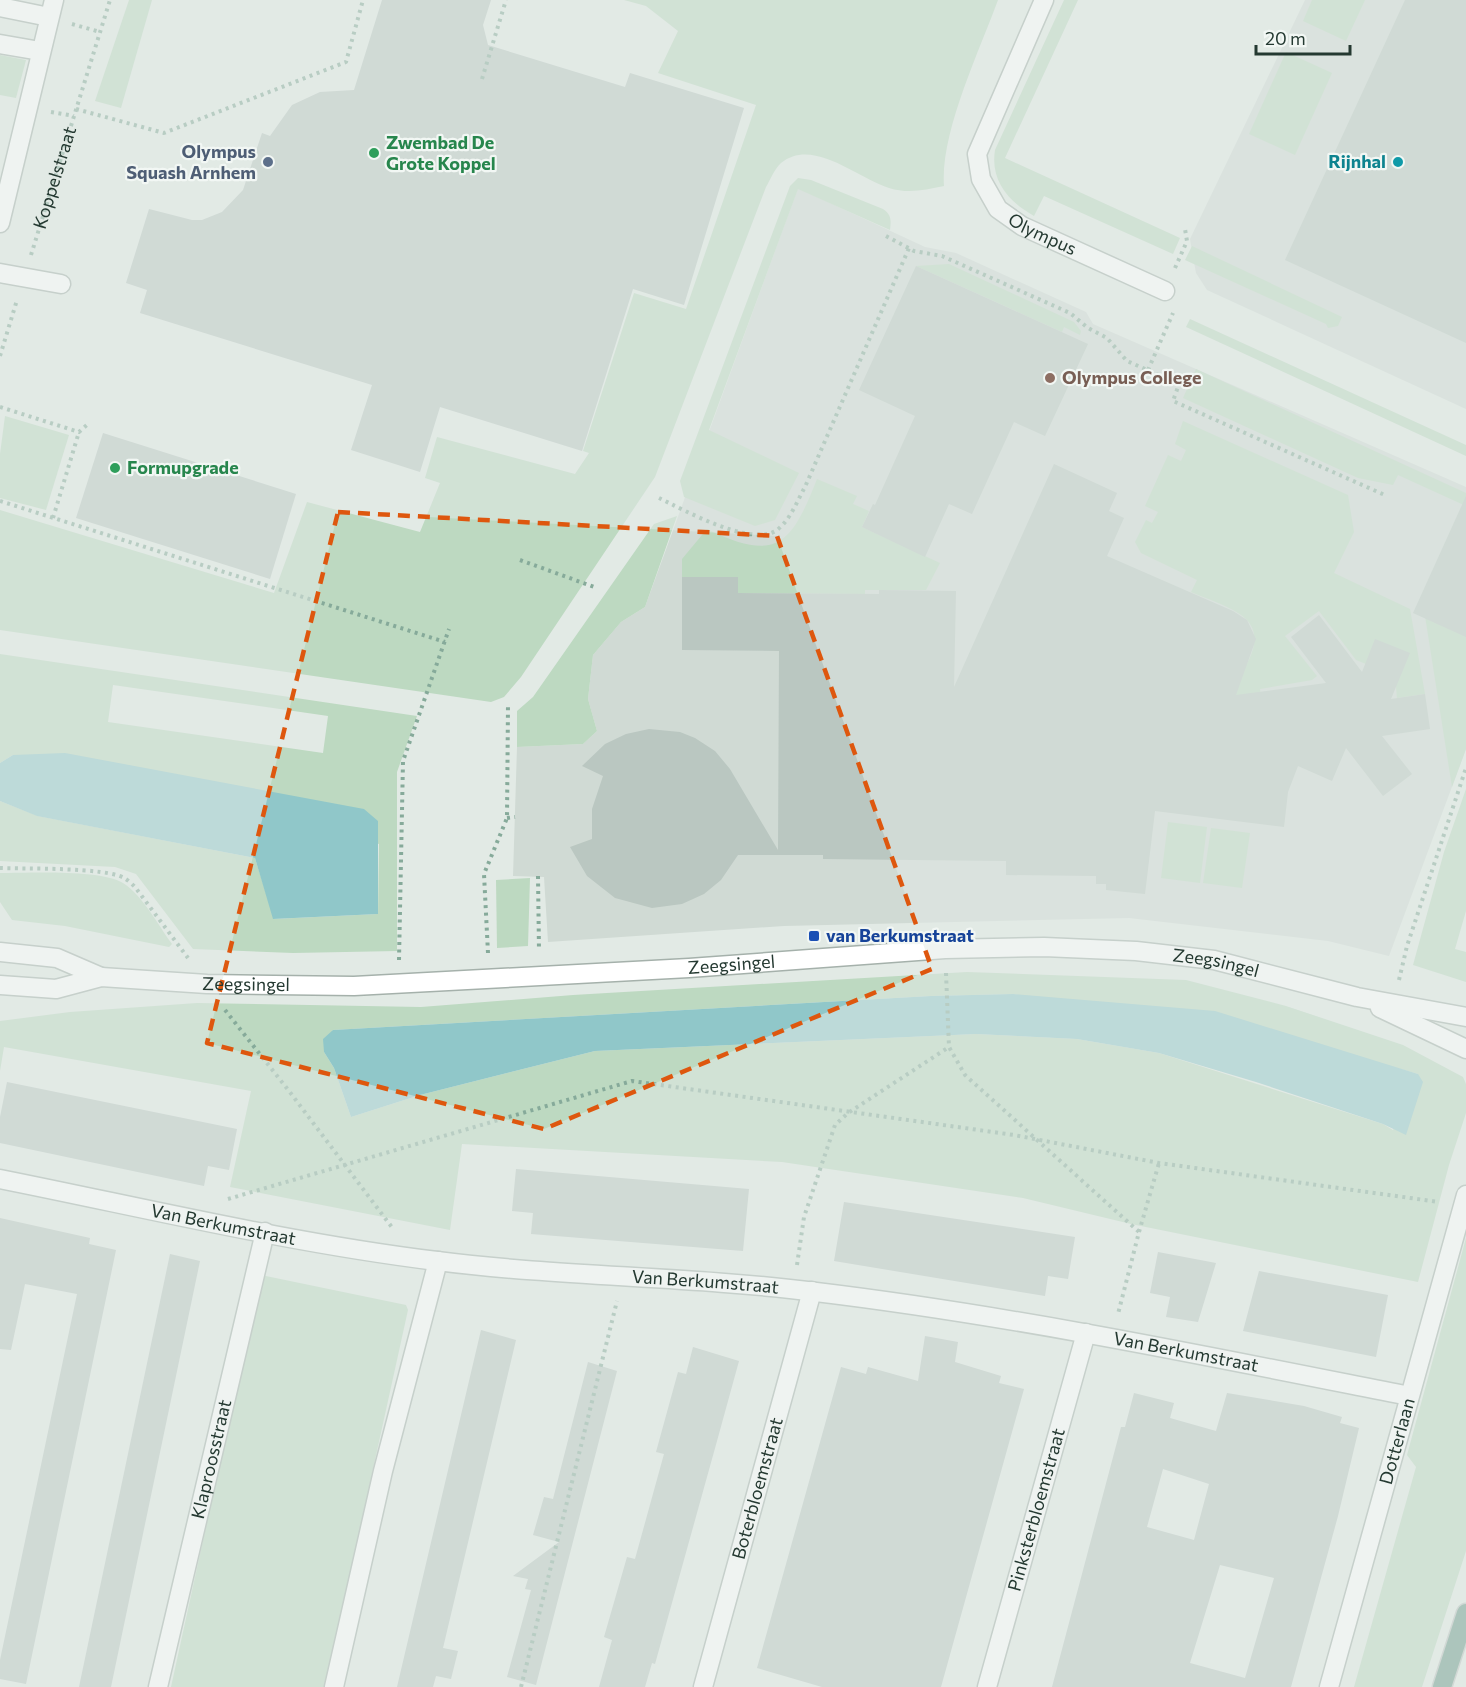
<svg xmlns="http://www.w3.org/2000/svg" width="1466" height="1687" font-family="Commissioner,sans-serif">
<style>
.built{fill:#d0dad4}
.green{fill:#bdd9c1;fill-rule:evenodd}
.water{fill:#90c7c9}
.building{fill:#bac7c1;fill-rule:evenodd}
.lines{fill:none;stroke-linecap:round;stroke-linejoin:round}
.minor-casing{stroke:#a5b1ab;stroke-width:21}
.major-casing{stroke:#bdc4c1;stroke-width:21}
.path{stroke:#86aa9a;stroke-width:4;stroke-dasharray:3 4.5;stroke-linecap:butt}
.minor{stroke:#fff;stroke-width:18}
.major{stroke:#6b9a89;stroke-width:18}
.marked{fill:none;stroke:#de570e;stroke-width:4.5;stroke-dasharray:12 8;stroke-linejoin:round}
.leisure-dot{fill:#2e9e5b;stroke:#f2f7f4;stroke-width:2}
.service-dot{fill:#5c6f8a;stroke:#f2f7f4;stroke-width:2}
.culture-dot{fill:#0f9aa8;stroke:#f2f7f4;stroke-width:2}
.education-dot{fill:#8d6e63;stroke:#f2f7f4;stroke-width:2}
.transit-dot{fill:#1a4fb4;stroke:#f2f7f4;stroke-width:2}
.labels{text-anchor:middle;stroke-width:4.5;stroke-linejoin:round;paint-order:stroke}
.leisure-label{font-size:18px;font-weight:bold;fill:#27864d;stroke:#f2f7f4;text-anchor:start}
.service-label{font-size:18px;font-weight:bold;fill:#4e5e75;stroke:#f2f7f4;text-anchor:end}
.culture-label{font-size:18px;font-weight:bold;fill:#0d838f;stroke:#f2f7f4;text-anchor:end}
.street-label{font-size:18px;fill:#243931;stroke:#f2f7f4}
.education-label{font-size:18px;font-weight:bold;fill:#785e54;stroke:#f2f7f4;text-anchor:start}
.transit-label{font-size:18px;font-weight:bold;fill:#164399;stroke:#f2f7f4;text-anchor:start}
</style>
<rect width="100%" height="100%" fill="#e2eae5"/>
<!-- built -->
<g class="built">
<polygon points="1305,0 1466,0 1466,409 1207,290 1196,273 1190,239"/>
<polygon points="798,188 925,247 956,253 1086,312 1093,324 1466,487 1466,749 1389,956 1328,941 1129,918 784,926 548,942 544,877 513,876 517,747 583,744 597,731 588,699 593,655 621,622 645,607"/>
</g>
<!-- green -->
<g class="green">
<polygon points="129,0 152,0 121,108 95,101"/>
<path d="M 624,0 L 998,0 C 979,52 940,133 944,186 C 925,190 908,194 889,188 C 857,178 813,137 781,163 C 775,168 770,180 766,187 L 655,477 L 521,677 L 504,697 L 491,702 L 0,630 L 0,510 L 274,593 L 307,502 L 420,532 L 440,483 L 425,478 L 437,437 L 575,474 L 589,453 L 583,451 L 634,293 L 686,309 L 756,105 L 658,73 L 678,31 L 646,6 Z"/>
<path d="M 1064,0 L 1078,0 L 1005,158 L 1180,238 L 1173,254 L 1044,196 L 1034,216 C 1009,202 990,181 995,150 Z"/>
<polygon points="1312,0 1365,0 1346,41 1303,21"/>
<polygon points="1286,52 1332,73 1295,155 1249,134"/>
<polygon points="0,55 26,60 16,98 0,95"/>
<path d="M 798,178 L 811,180 L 883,209 C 892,215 891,221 890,230 L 798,189 L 709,430 L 799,473 L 775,520 L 755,526 L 684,497 L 680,481 L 790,186 Z"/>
<polygon points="1192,246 1342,317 1338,326 1328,328 1326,324 1185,260"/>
<polygon points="949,264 1074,322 1081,331 1080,335 1064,327 1062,332 916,266"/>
<polygon points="1190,319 1466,445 1466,456 1186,327"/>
<polygon points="1196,369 1466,493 1466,506 1398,475 1393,485 1358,478 1183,398"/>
<polygon points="5,416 69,435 46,510 0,498 0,454"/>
<path d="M 1183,421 L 1348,495 L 1354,532 L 1334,573 L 1410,609 L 1425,694 L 1397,698 L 1396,687 L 1366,664 L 1356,660 L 1319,611 L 1285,636 L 1317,676 L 1312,680 L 1260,689 L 1263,721 L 1210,713 C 1228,689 1281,639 1238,613 C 1224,604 1207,599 1191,592 L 1197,580 L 1141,553 L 1135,542 L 1146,520 L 1152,523 L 1158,512 L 1145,506 L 1168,455 L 1181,461 L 1186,450 L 1175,444 Z"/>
<path d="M 817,479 L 857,496 L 853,504 L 869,511 L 862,527 L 940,563 L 926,590 L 865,590 L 865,594 L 738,593 L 738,577 L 682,577 L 682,559 L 707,529 C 777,563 791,545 817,479 Z"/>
<polygon points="677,516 645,607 621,622 593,655 588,699 597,731 583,744 517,747 517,711 533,697 654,524"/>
<polygon points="1425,616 1466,635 1466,749 1452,787"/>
<path d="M 0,654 L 417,716 L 397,772 L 397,951 L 293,953 L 193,949 L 136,874 L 115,867 L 0,861 L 0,801 L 38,816 L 255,858 L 274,919 L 378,914 L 379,844 L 13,755 L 0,763 ZM 113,685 L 328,716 L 323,753 L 108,722 Z"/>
<polygon points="1466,789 1466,911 1455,949 1466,952 1466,982 1413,965 1444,852"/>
<polygon points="1168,822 1207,827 1200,883 1161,878"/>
<polygon points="1211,828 1250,833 1242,888 1203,883"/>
<path d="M 0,873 C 28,873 101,869 123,883 C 143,896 158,925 172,944 L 169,947 L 65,926 L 12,920 L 0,902 Z"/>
<polygon points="530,878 528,946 497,948 496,880"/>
<path d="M 967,972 L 1186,980 L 1286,1006 L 1403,1045 L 1463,1077 L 1466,1084 L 1466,1113 L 1449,1165 L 1418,1282 L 1131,1224 L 1023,1198 L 782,1162 L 462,1144 L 450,1230 L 230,1187 L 251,1091 L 4,1047 L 0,1071 L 0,1021 L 70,1012 L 197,1003 L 421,1007 L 573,995 ZM 1013,994 L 1358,1057 L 1418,1074 L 1393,1130 L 1383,1124 L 1159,1053 L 1077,1039 L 976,1034 L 595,1051 L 420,1095 L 351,1117 L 334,1068 L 324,1052 L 333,1030 L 931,996 Z"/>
<polygon points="1466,1238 1466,1551 1422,1687 1354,1687 1416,1467 1407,1455"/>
<polygon points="261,1275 406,1305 408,1310 325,1687 171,1687"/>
</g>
<!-- water -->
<g class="water">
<polygon points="65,753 364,809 378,821 378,914 273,919 255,858 37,816 0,801 0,763 13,755"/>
<polygon points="1013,994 1215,1011 1418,1074 1423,1082 1406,1135 1383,1124 1256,1082 1159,1053 1077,1039 976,1034 595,1051 420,1095 351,1117 334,1068 324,1052 323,1039 333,1030 931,996"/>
</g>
<!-- building -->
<g class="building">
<polygon points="382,0 491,0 483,25 488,45 625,87 630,73 744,108 684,305 633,289 582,451 440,407 420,472 351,450 372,385 140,313 147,290 126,283 149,209 192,220 202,220 222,212 243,190 262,133 270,136 292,105 320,92 354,90"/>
<polygon points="1405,0 1466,0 1466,343 1285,260"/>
<polygon points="916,266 1088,344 1045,436 1014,422 972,514 949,504 925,557 862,527 873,504 875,505 915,416 859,390"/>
<polygon points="103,433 296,494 270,579 76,518"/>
<polygon points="1054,464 1117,493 1109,511 1124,518 1107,556 1233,611 1247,620 1256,639 1236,695 1326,683 1291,637 1319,615 1362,672 1375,639 1410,653 1391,699 1425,694 1430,729 1382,736 1412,774 1383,796 1346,748 1332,781 1298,766 1288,792 1284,827 1155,811 1145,894 1106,890 1106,884 1096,884 1096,876 1006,875 1006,861 823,859 823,855 738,855 721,880 704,894 682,904 652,908 615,898 587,876 570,847 592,839 592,809 603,776 582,766 605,744 626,734 649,729 680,732 695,738 715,751 730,769 778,850 779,651 682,650 682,577 738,577 738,593 879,594 879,590 956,591 954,687"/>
<polygon points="1466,496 1466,637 1413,613"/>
<polygon points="7,1082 237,1129 229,1170 208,1166 204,1186 0,1143 0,1117"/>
<polygon points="516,1169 749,1189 743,1251 531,1234 533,1213 512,1211"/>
<polygon points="844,1202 1075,1237 1068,1279 1048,1276 1045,1296 834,1261"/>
<polygon points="0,1218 90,1238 89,1244 116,1250 26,1684 0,1679 0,1660 77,1294 25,1284 11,1350 0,1349"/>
<polygon points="1158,1252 1216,1263 1198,1322 1166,1317 1170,1297 1150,1293"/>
<polygon points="170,1254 200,1261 111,1687 79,1687"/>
<polygon points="1259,1271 1388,1295 1376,1357 1243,1331"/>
<polygon points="481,1330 516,1340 443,1648 458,1651 451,1679 436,1676 433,1687 397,1687"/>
<polygon points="925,1336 958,1342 955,1362 1001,1376 999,1383 1024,1389 941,1687 822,1687 757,1668 841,1367 866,1374 868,1367 918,1381"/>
<polygon points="693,1347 739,1361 717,1441 655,1664 652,1663 645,1687 599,1687 612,1640 604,1637 627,1557 635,1559 664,1454 656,1452 678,1372 686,1374"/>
<polygon points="588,1362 617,1371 536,1685 507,1677 531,1590 525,1589 528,1579 513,1576 559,1542 533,1535 544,1497 553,1499"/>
<path d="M 1134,1393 L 1174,1403 L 1170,1418 L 1216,1431 L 1227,1393 L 1304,1406 L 1342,1417 L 1340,1423 L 1359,1428 L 1338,1516 L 1291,1687 L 1052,1687 L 1121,1427 L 1125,1427 ZM 1163,1469 L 1209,1484 L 1194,1540 L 1147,1527 ZM 1220,1565 L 1274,1578 L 1245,1678 L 1190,1663 Z"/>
</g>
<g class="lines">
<defs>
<g id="minor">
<path id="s2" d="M 1044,0 L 977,154 L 981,179 L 998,209 L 1022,226 L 1165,291"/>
<polyline points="0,7 49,17"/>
<polyline points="0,44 40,51"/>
<polyline points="0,223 54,0"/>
<polyline points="0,273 61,284"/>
<polyline points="0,952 57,958 101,977"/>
<path id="s3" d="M 0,985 L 56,989 L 101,977 L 207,984 L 354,986 L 689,968 L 945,949 L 1044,947 L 1136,951 L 1214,960 L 1357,997 L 1466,1017"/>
<polyline points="1380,1008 1466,1049"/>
<path id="s4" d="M 0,1179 C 145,1208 290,1243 437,1261 C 562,1277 690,1276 816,1292 C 1015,1316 1212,1357 1409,1396"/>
<path id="s5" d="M 158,1687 L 265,1232"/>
<polyline points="334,1687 383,1471 438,1261"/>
<path id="s6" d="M 703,1687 L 812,1291"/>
<path id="s7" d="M 987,1687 L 1086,1333"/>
<path id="s8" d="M 1329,1687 L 1466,1195"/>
</g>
<polyline id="major" points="1442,1687 1466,1613"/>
</defs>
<!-- minor casing -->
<use href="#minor" class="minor-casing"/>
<!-- major casing -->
<use href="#major" class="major-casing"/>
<!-- path -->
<g class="path">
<polyline points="72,24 100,32"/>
<polyline points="482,79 506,0"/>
<polyline points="76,109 164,133 346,62 363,0"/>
<polyline points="51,112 74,116"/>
<polyline points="886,236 914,251 942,256 1070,313 1088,328 1107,338 1127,361 1179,384 1173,401 1387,496"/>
<path id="s1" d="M 31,255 L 110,0"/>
<polyline points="1175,268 1187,241 1185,229"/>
<polyline points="0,356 17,300"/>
<polyline points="1148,370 1173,313"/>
<polyline points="0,407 79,432 89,423"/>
<path d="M 659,498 C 684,510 752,548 777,530 C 791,519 797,501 805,487 L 909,248"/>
<polyline points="0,501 445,642"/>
<polyline points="53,518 79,432"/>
<polyline points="520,560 597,588"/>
<polyline points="507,818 515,817"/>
<path d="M 0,868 C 25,869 105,867 124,878 C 128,880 132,884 135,887 L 188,958"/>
<polyline points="538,876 539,951"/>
<polyline points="488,953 484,874 507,818 508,704"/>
<polyline points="399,960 403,761 449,629"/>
<polyline points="946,973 949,1047 965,1075 1139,1232 1118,1314"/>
<polyline points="1399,980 1407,946 1466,768"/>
<polyline points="225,1010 289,1091 394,1230"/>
<polyline points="228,1199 632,1081 1014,1135 1159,1163 1439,1202"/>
<polyline points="1139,1232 1159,1163"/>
<polyline points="797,1265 804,1217 835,1125 848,1113 949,1047"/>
<polyline points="521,1687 617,1301"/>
</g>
<!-- minor -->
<use href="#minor" class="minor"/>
<!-- major -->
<use href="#major" class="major"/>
</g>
<!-- marked area -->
<path d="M0 0H1466V1687H0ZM 338,512 L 777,536 L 932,969 L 544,1129 L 207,1043 Z" fill="#e2eae5" fill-opacity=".55" fill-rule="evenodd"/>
<path class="marked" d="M 338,512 L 777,536 L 932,969 L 544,1129 L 207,1043 Z"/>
<!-- markers -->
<g class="leisure-dot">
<circle cx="374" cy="153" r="6"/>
<circle cx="115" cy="468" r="6"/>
</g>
<circle class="service-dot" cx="268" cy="162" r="6"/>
<circle class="culture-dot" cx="1398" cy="162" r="6"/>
<circle class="education-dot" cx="1050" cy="378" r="6"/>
<rect class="transit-dot" x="808" y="930" width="12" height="12" rx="3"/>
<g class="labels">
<!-- leisure labels -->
<g class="leisure-label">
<text x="386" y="149">Zwembad De<tspan x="386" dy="21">Grote Koppel</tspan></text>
<text x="127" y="474">Formupgrade</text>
</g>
<!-- service labels -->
<g class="service-label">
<text x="256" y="158">Olympus<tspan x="256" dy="21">Squash Arnhem</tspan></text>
</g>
<!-- culture labels -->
<g class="culture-label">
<text x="1386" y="168">Rijnhal</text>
</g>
<!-- street labels -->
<g class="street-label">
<text dy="6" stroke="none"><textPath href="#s1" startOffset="81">Koppelstraat</textPath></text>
<text dy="6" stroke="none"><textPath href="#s2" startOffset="279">Olympus</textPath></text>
<text dy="6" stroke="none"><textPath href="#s3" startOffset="734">Zeegsingel</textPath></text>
<text dy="6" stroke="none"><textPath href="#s3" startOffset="1220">Zeegsingel</textPath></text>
<text dy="6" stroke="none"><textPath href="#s3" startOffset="248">Zeegsingel</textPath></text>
<text dy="6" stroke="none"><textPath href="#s4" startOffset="228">Van Berkumstraat</textPath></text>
<text dy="6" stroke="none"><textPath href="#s4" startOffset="714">Van Berkumstraat</textPath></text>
<text dy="6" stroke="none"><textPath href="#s4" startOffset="1200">Van Berkumstraat</textPath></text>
<text dy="6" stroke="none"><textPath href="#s8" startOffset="255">Dotterlaan</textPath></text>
<text dy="6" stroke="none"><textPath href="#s5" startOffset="234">Klaproosstraat</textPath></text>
<text dy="6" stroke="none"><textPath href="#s6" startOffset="206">Boterbloemstraat</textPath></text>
<text dy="6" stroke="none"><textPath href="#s7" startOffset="184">Pinksterbloemstraat</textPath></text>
</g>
<!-- education labels -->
<g class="education-label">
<text x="1062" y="384">Olympus College</text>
</g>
<!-- transit labels -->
<g class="transit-label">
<text x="826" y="942">van Berkumstraat</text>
</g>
</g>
<!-- scale -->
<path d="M1256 45v9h94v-9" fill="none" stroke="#243931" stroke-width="3"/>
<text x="1265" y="45" font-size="18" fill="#243931" stroke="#f2f7f4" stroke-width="4.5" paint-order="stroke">20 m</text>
</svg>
